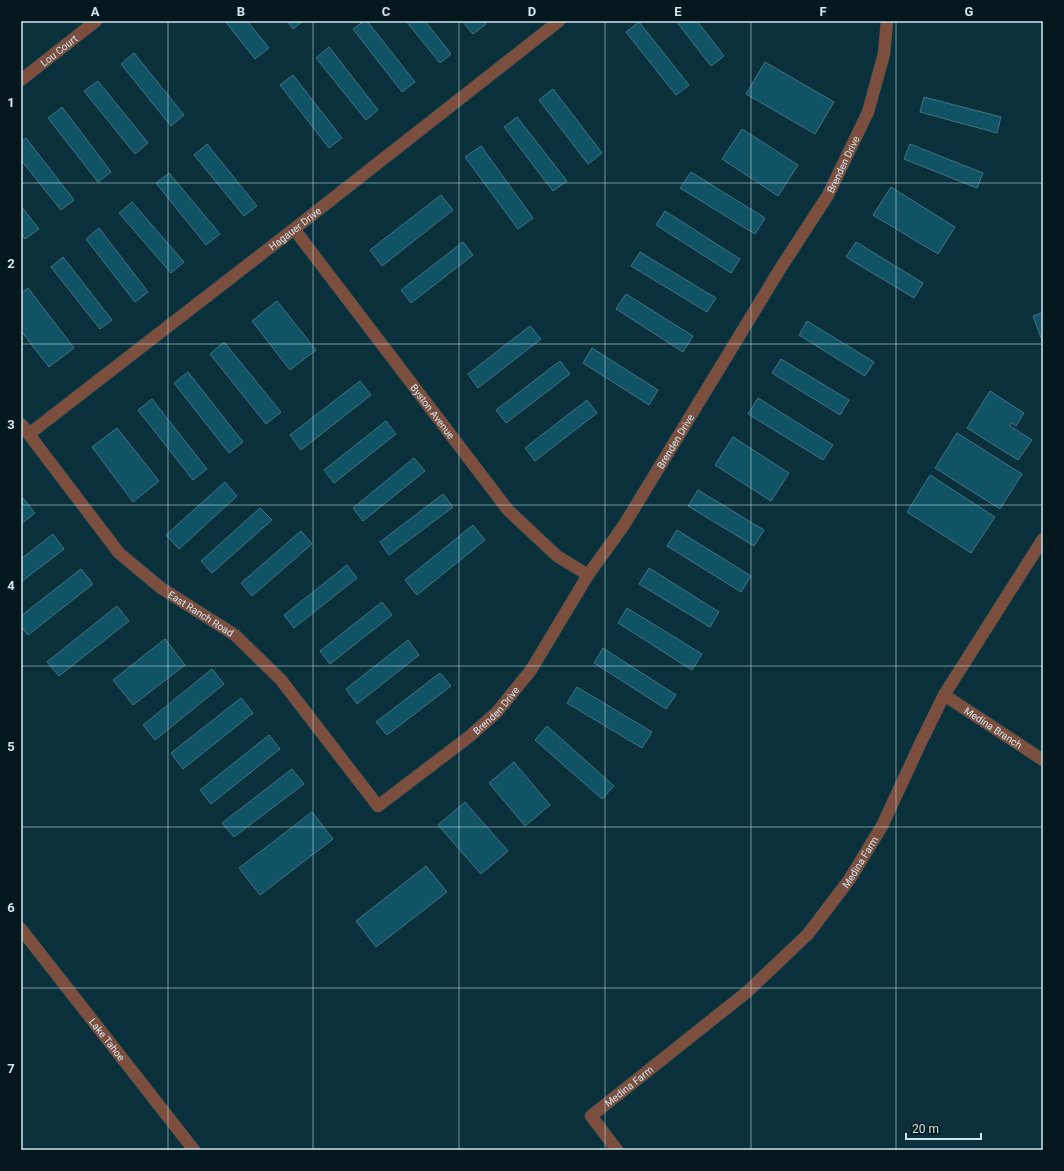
<svg xmlns="http://www.w3.org/2000/svg" width="1064" height="1171" font-family="Roboto,sans-serif">
<style>
.building{fill:#105365;stroke:#437483}
.lines{fill:none;stroke-linecap:round;stroke-linejoin:round}
.street-casing{stroke:#2a4e58;stroke-width:13}
.street{stroke:#7b4e3e;stroke-width:12}
.grid{fill:none;stroke:#cfe8f0;stroke-width:1;stroke-opacity:0.55}
.labels{text-anchor:middle;stroke-width:3;stroke-linejoin:round;paint-order:stroke}
.street-label{font-size:10px;fill:#cfe8f0;stroke:#04171d}
.neatline{fill:none;stroke:#cfe8f0;stroke-width:1.5}
.grid-label{font-size:13px;text-anchor:middle;font-weight:bold;fill:#cfe8f0}
</style>
<rect width="100%" height="100%" fill="#0a313b"/>
<!-- building -->
<g class="building">
<polygon points="225,21 247,21 269,48 255,59"/>
<polygon points="287,21 303,21 293,29"/>
<polygon points="364,21 367,21 415,82 402,92 353,29"/>
<polygon points="406,21 425,21 451,54 440,63"/>
<polygon points="462,21 484,21 486,24 473,34"/>
<polygon points="676,21 697,21 724,56 711,66"/>
<polygon points="639,22 689,85 676,95 626,32"/>
<polygon points="329,47 378,110 366,120 316,58"/>
<polygon points="134,53 184,115 171,126 121,64"/>
<polygon points="765,62 834,102 815,134 746,94"/>
<polygon points="293,75 342,138 329,148 280,85"/>
<polygon points="98,81 148,143 135,154 84,91"/>
<polygon points="553,89 602,153 588,164 539,100"/>
<polygon points="924,97 1001,117 997,133 920,112"/>
<polygon points="62,107 111,172 98,182 48,118"/>
<polygon points="517,117 567,181 553,191 504,127"/>
<polygon points="742,129 798,165 778,196 722,159"/>
<polygon points="26,138 74,200 61,210 21,160 21,142"/>
<polygon points="207,144 257,206 244,216 194,155"/>
<polygon points="910,144 983,173 977,188 904,159"/>
<polygon points="481,146 533,218 518,229 465,157"/>
<polygon points="691,172 765,218 755,234 680,188"/>
<polygon points="169,173 220,234 206,245 156,183"/>
<polygon points="891,187 955,227 938,254 873,215"/>
<polygon points="441,195 453,210 382,266 370,250"/>
<polygon points="132,202 184,262 171,273 119,213"/>
<polygon points="21,206 39,229 25,239 21,233"/>
<polygon points="665,211 740,259 731,273 656,225"/>
<polygon points="99,228 148,292 135,302 86,239"/>
<polygon points="463,242 473,255 411,303 401,290"/>
<polygon points="856,242 923,283 914,298 846,257"/>
<polygon points="640,252 716,298 707,312 631,266"/>
<polygon points="63,257 112,320 100,329 51,267"/>
<polygon points="28,288 74,348 49,367 21,331 21,293"/>
<polygon points="626,294 693,336 683,352 616,309"/>
<polygon points="277,301 316,350 290,370 252,321"/>
<polygon points="1043,312 1043,343 1033,316"/>
<polygon points="807,321 874,362 865,376 799,335"/>
<polygon points="530,326 541,339 478,388 468,374"/>
<polygon points="224,342 281,412 266,424 210,354"/>
<polygon points="592,348 658,390 649,405 583,363"/>
<polygon points="781,359 849,400 840,415 772,373"/>
<polygon points="560,361 570,374 506,423 496,410"/>
<polygon points="188,372 243,442 229,453 174,383"/>
<polygon points="360,381 371,395 301,450 290,435"/>
<polygon points="990,391 1024,413 1016,426 1012,423 1010,426 1032,440 1018,460 967,428"/>
<polygon points="758,398 833,445 823,460 748,414"/>
<polygon points="152,399 207,469 193,480 138,410"/>
<polygon points="587,400 597,413 535,461 525,448"/>
<polygon points="386,421 396,434 334,483 324,470"/>
<polygon points="117,428 159,481 133,502 92,447"/>
<polygon points="957,433 1022,474 1000,509 935,468"/>
<polygon points="733,437 789,473 771,501 715,465"/>
<polygon points="414,458 425,471 363,521 353,508"/>
<polygon points="930,475 995,517 971,553 907,512"/>
<polygon points="225,482 237,496 179,549 166,535"/>
<polygon points="698,490 764,530 754,546 688,506"/>
<polygon points="443,494 453,507 389,555 380,542"/>
<polygon points="23,498 35,513 21,524 21,500"/>
<polygon points="260,508 272,520 212,573 201,561"/>
<polygon points="473,525 485,540 417,595 405,580"/>
<polygon points="677,530 751,576 741,592 667,546"/>
<polygon points="301,531 312,544 252,596 241,583"/>
<polygon points="53,534 64,549 21,582 21,559"/>
<polygon points="347,565 357,578 294,628 284,615"/>
<polygon points="649,568 719,612 710,627 639,584"/>
<polygon points="81,569 93,584 28,635 21,626 21,616"/>
<polygon points="382,602 392,615 330,664 320,651"/>
<polygon points="117,606 129,621 59,676 47,662"/>
<polygon points="627,608 702,654 692,670 618,623"/>
<polygon points="165,639 185,665 133,705 113,680"/>
<polygon points="408,640 419,655 357,704 346,689"/>
<polygon points="603,648 676,695 666,709 594,663"/>
<polygon points="212,669 224,684 155,740 143,725"/>
<polygon points="440,673 451,686 387,735 376,722"/>
<polygon points="577,687 652,732 642,748 567,703"/>
<polygon points="241,698 253,713 183,769 171,753"/>
<polygon points="547,726 614,786 602,799 535,740"/>
<polygon points="269,735 280,749 211,804 200,790"/>
<polygon points="514,762 550,805 525,826 489,783"/>
<polygon points="292,769 304,784 234,837 222,823"/>
<polygon points="465,802 508,851 481,874 438,825"/>
<polygon points="312,812 333,839 260,895 239,868"/>
<polygon points="426,866 447,892 376,947 356,921"/>
</g>
<g class="lines">
<defs>
<g id="street">
<path id="s1" d="M 21,80 L 96,21"/>
<path id="s2" d="M 294,229 L 508,510 L 557,556 L 588,575"/>
<path id="s3" d="M 21,424 L 119,553 L 161,588 L 235,635 L 281,680 L 378,806 L 470,736 L 497,712 L 531,670 L 588,575 L 624,525 L 780,269 L 828,195 L 868,112 L 884,54 L 887,21"/>
<path id="s4" d="M 29,434 L 294,229 L 559,21"/>
<path id="s5" d="M 944,695 L 1043,760"/>
<path id="s6" d="M 21,929 L 194,1150"/>
<path id="s7" d="M 617,1150 L 591,1116 L 747,992 L 808,934 L 849,880 L 882,826 L 920,744 L 944,695 L 1043,539"/>
</g>
</defs>
<!-- street casing -->
<use href="#street" class="street-casing"/>
<!-- street -->
<use href="#street" class="street"/>
</g>
<!-- grid -->
<path class="grid" d="M 168,21 L 168,1150M 313,21 L 313,1150M 459,21 L 459,1150M 605,21 L 605,1150M 751,21 L 751,1150M 896,21 L 896,1150M 21,183 L 1043,183M 21,344 L 1043,344M 21,505 L 1043,505M 21,666 L 1043,666M 21,827 L 1043,827M 21,988 L 1043,988"/>
<g class="labels">
<!-- street labels -->
<g class="street-label">
<text dy="4" stroke="none"><textPath href="#s1" startOffset="48">Lou Court</textPath></text>
<text dy="4" stroke="none"><textPath href="#s3" startOffset="1328">Brenden Drive</textPath></text>
<text dy="4" stroke="none"><textPath href="#s4" startOffset="336">Hagauer Drive</textPath></text>
<text dy="4" stroke="none"><textPath href="#s2" startOffset="229">Byston Avenue</textPath></text>
<text dy="4" stroke="none"><textPath href="#s3" startOffset="1004">Brenden Drive</textPath></text>
<text dy="4" stroke="none"><textPath href="#s3" startOffset="264">East Ranch Road</textPath></text>
<text dy="4" stroke="none"><textPath href="#s3" startOffset="680">Brenden Drive</textPath></text>
<text dy="4" stroke="none"><textPath href="#s5" startOffset="59">Medina Branch</textPath></text>
<text dy="4" stroke="none"><textPath href="#s7" startOffset="415">Medina Farm</textPath></text>
<text dy="4" stroke="none"><textPath href="#s6" startOffset="140">Lake Tahoe</textPath></text>
<text dy="4" stroke="none"><textPath href="#s7" startOffset="91">Medina Farm</textPath></text>
</g>
</g>
<!-- border -->
<rect width="1064" height="1171" fill="none" stroke="#04171d" stroke-width="44"/>
<!-- scale -->
<path d="M906 1133v6h75v-6" fill="none" stroke="#cfe8f0" stroke-width="2"/>
<text x="912" y="1133" font-size="12" fill="#cfe8f0" stroke="#04171d" stroke-width="3" paint-order="stroke">20 m</text>
<rect x="22" y="22" width="1020" height="1127" class="neatline"/>
<g class="grid-label">
<text x="95" y="16">A</text>
<text x="241" y="16">B</text>
<text x="386" y="16">C</text>
<text x="532" y="16">D</text>
<text x="678" y="16">E</text>
<text x="823" y="16">F</text>
<text x="969" y="16">G</text>
<text x="11" y="107">1</text>
<text x="11" y="268">2</text>
<text x="11" y="429">3</text>
<text x="11" y="590">4</text>
<text x="11" y="751">5</text>
<text x="11" y="912">6</text>
<text x="11" y="1073">7</text>
</g>
</svg>
